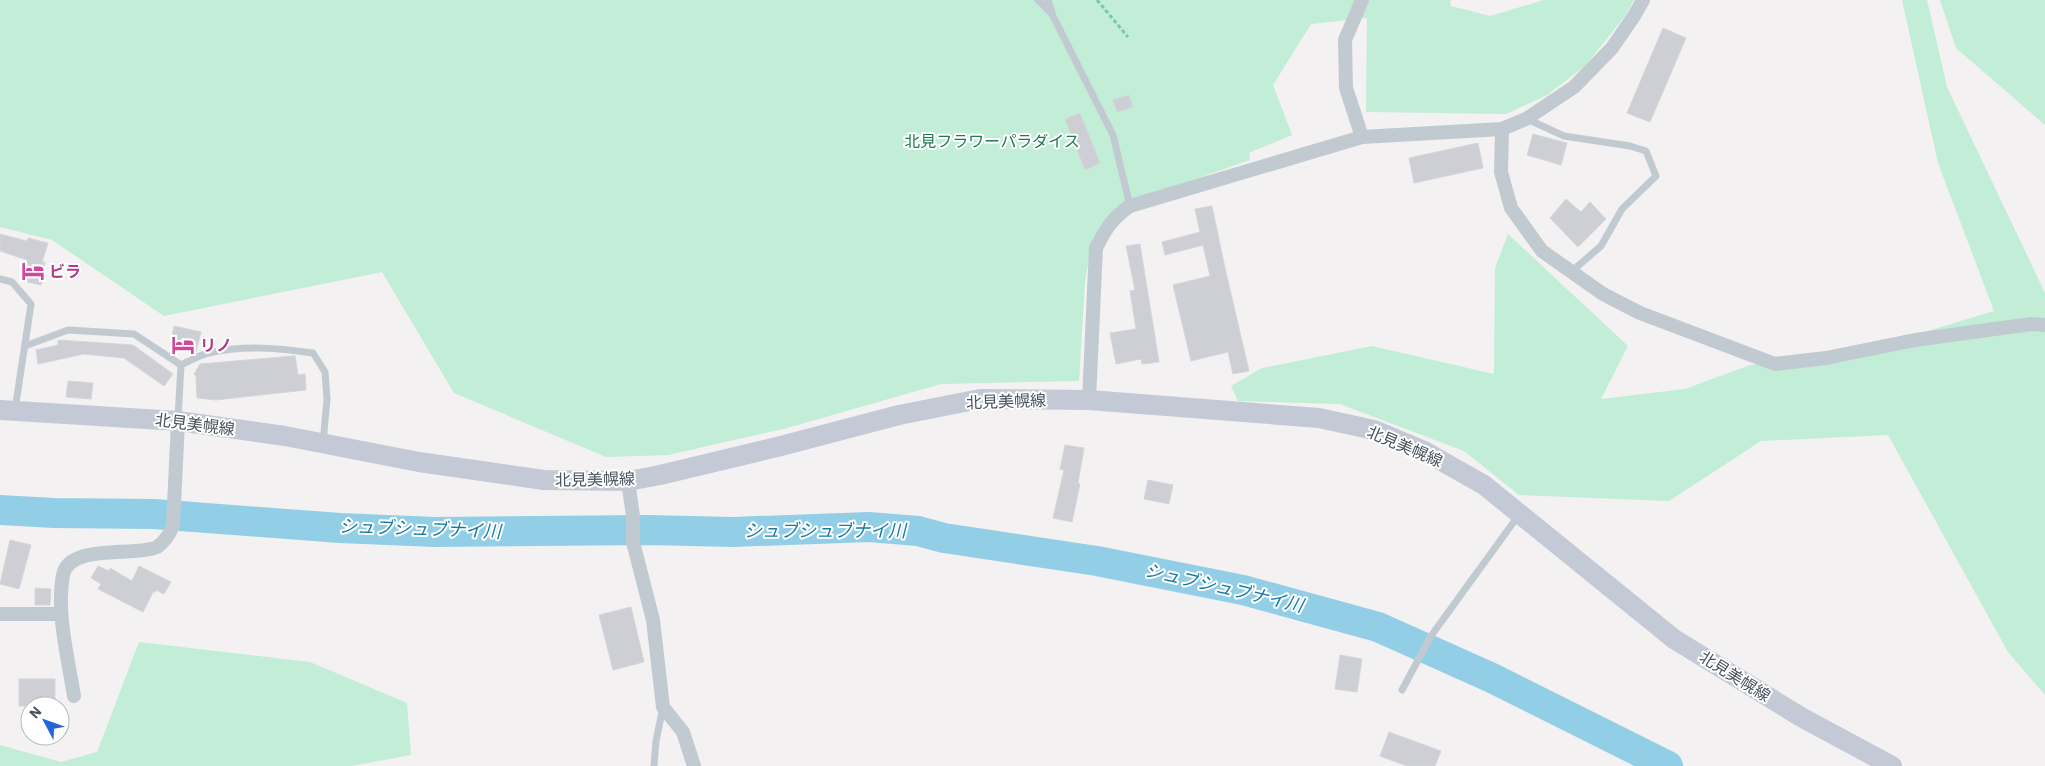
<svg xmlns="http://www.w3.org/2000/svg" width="2045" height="766" font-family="'IBM Plex Sans','Noto Sans JP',sans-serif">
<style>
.green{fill:#c2edd6}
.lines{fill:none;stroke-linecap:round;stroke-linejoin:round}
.river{stroke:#92cfe7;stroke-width:30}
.building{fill:#cecfd5;stroke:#d5d6dc}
.path{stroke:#7cc9a9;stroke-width:3;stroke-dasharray:4 2.5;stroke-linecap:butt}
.service{stroke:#c2cad1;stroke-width:7}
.minor{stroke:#c2cad1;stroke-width:14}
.secondary{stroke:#c3cad6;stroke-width:20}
.labels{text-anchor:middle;stroke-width:4;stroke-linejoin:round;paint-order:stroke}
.park-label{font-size:16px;fill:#1d7c54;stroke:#fff}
.hotel-label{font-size:16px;font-weight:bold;fill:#b23c85;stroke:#fff;text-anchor:start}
.street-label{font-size:16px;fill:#49525d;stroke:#fff}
.water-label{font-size:18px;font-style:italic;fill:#157ba5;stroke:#fff}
</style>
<rect width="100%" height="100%" fill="#f3f1f1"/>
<!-- green -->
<g class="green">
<polygon points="0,0 1450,0 1451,6 1490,16 1544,0 1634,0 1625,16 1585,66 1547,95 1506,114 1366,112 1367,18 1311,24 1273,85 1292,135 1249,153 1250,160 1116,207 1092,242 1085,282 1079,381 941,384 787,428 668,455 606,457 454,393 382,272 164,316 52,240 0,227"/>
<polygon points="1902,0 1927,0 1947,87 2045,293 2045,695 2008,652 1888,435 1761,441 1669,501 1519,495 1464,451 1340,404 1238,401 1231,386 1262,368 1372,346 1494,374 1495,268 1508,234 1628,346 1601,399 1685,389 1750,365 1842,357 1994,311 1938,163"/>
<polygon points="1940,0 2045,0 2045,125 1956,48"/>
<polygon points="139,642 310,662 407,703 411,755 352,766 0,766 0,745 61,762 97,752"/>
</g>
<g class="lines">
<!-- river -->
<polyline class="river" points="0,510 54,513 154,514 340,528 435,532 648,530 733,532 869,527 918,531 944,538 1097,561 1243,590 1378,627 1492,678 1668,766"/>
</g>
<!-- building -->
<g class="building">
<polygon points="1663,28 1686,38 1650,122 1627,113"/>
<polygon points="1129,95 1133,107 1117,112 1113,100"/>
<polygon points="1080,113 1100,163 1085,170 1065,119"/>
<polygon points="1533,134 1567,143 1561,165 1527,155"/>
<polygon points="1478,143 1483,168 1414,183 1409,158"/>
<polygon points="1566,199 1581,212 1590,202 1606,219 1578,247 1550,218"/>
<polygon points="1212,206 1225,268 1249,371 1233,374 1228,352 1191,361 1173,285 1210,276 1203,245 1165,255 1162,242 1200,232 1195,209"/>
<polygon points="0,234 27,241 28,238 48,243 42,262 45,262 41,285 23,281 27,260 0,251"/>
<polygon points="1140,244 1159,362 1142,364 1141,359 1116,364 1110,333 1136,329 1130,291 1135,290 1126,246"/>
<polygon points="174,326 201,332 196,352 170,346"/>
<polygon points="58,340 133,345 173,374 164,386 124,358 84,354 38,364 36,350 58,345"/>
<polygon points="293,356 295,356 298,375 305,374 306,390 216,400 197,398 196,376 194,374 200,364"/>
<polygon points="68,381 93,383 91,399 66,397"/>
<polygon points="1065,445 1084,448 1078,483 1080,484 1072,522 1053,518 1064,470 1060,469"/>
<polygon points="1148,480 1173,485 1169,504 1144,499"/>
<polygon points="10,540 31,545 19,589 0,584"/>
<polygon points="98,566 109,571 110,568 132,581 139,566 171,582 164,594 156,590 155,592 153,592 143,612 98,589 101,584 91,578"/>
<polygon points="35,588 51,589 50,605 35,605"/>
<polygon points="631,607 644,662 613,670 599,615"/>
<polygon points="1340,655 1362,659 1357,692 1335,689"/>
<rect x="19" y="679" width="36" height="27"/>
<polygon points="1389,732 1441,751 1435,766 1407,766 1380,756"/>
</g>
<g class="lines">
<!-- path -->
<polyline class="path" points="1097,0 1128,37"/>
<!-- service -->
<g class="service">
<polyline points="1038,0 1051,13"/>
<polyline points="1048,0 1053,16 1113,135 1130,206"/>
<polyline points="1527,119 1564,136 1630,146 1646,151 1656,176 1622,209 1601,246 1571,272"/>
<polyline points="0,279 12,282 31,304 15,410"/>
<polyline points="25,346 68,330 134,334 181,365 178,419"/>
<path d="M 181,365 C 190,361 199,355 209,353 C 243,345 279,348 313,353 L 325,372 L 327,399 L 323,443"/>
<polyline points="1402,690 1431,636 1518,516"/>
<polyline points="654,766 656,741 663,707"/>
</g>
<!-- minor -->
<g class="minor">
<polyline points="1502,129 1501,172 1511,208 1542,251 1603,294 1640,313 1775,364 1826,358 1915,340 2031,324 2045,325"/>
<polyline points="1362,137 1346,88 1345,40 1362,0"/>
<path d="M 1089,400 L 1096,248 C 1105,230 1113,217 1130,206 L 1362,137 L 1502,129 L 1526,119 L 1574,87 L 1612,48 L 1634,16 L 1643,0"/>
<polyline points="628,481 633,516 633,542 653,620 663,707 683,732 694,766"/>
<polyline points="0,614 61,614"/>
<path d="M 74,696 C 68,658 56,612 63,575 C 69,543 135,557 157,547 C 165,542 169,535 173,526 L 178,421"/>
</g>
<!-- secondary -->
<polyline class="secondary" points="0,410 178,421 285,436 419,462 544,480 628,481 660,475 777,447 899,415 980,399 1089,400 1319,418 1374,430 1424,451 1484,485 1674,639 1801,717 1892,766"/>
</g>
<!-- icons -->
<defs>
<symbol id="hotel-bare" viewBox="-9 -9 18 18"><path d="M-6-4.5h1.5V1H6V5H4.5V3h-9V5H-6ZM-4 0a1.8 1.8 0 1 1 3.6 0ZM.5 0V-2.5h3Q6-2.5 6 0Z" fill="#d1479c" stroke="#fff" stroke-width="2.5" paint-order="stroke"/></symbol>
</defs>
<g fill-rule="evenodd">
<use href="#hotel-bare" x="17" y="255" width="32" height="32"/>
<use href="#hotel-bare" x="167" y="329" width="32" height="32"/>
</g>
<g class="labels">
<!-- park labels -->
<g class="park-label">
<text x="992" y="147">北見フラワーパラダイス</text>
</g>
<!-- hotel labels -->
<g class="hotel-label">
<text x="49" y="277">ビラ</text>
<text x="200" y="351">リノ</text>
</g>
<!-- street labels -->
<g class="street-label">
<text transform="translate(1006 401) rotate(-2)" y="6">北見美幌線</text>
<text transform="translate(195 424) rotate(7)" y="6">北見美幌線</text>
<text transform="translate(1405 446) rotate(23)" y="6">北見美幌線</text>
<text transform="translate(595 479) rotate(-1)" y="6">北見美幌線</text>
<text transform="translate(1735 676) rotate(32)" y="6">北見美幌線</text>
</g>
<!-- water labels -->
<g class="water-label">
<text transform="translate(420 529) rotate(2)" y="6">シュブシュブナイ川</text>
<text x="825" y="537">シュブシュブナイ川</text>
<text transform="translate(1224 588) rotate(13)" y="6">シュブシュブナイ川</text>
</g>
</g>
<!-- north arrow -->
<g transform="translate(45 721) rotate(311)"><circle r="24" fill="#ffffff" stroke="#b6babe"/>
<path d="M0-4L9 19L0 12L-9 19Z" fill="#2465da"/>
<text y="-8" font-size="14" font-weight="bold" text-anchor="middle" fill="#49525d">N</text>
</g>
</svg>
